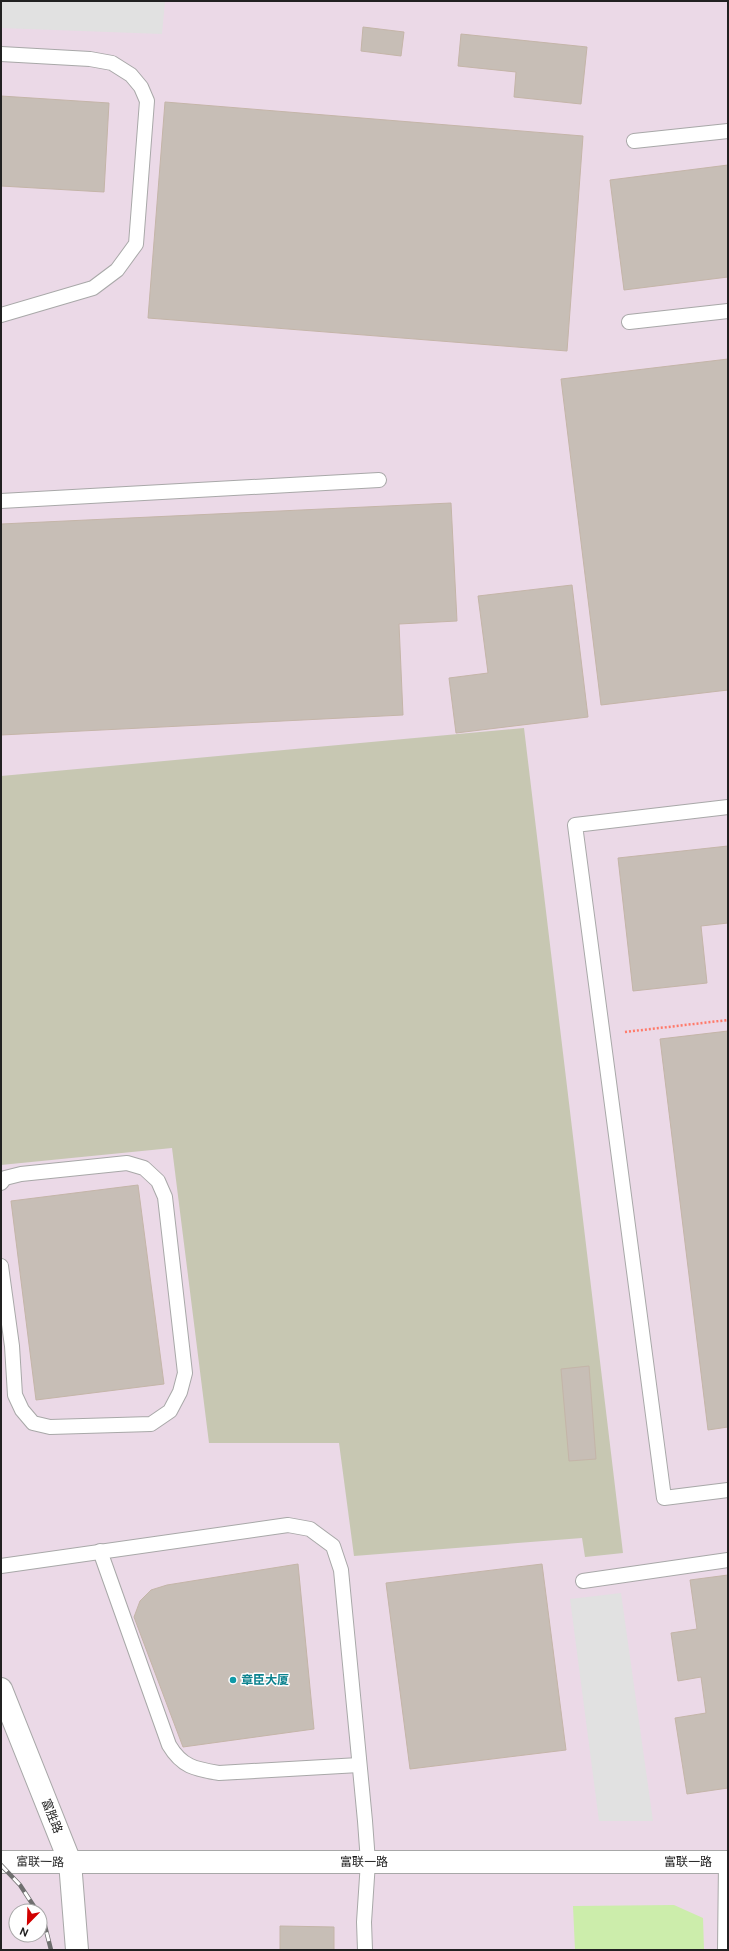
<svg xmlns="http://www.w3.org/2000/svg" width="729" height="1951" font-family="'DM Sans','Noto Sans SC',sans-serif">
<style>
.industrial{fill:#ebd9e7;fill-rule:evenodd}
.construction{fill:#c7c7b2}
.grass{fill:#ccedab}
.parking{fill:#e1e1e1}
.building{fill:#c7beb6;stroke:#c4b5a8}
.lines{fill:none;stroke-linecap:round;stroke-linejoin:round}
.service-casing{stroke:#a8a8a8;stroke-width:16}
.minor-casing{stroke:#a8a8a8;stroke-width:24}
.path{stroke:#ff7a6a;stroke-width:2.5;stroke-dasharray:2 2;stroke-linecap:butt}
.service{stroke:#fff;stroke-width:14}
.minor{stroke:#fff;stroke-width:22}
.rail-casing{stroke:#6f6f6f;stroke-width:4.5}
.rail{stroke:#fff;stroke-width:3;stroke-dasharray:9;stroke-linecap:butt}
.culture-dot{fill:#0f9aa8;stroke:#fff;stroke-width:1.5}
.labels{text-anchor:middle;stroke-width:3;stroke-linejoin:round;paint-order:stroke}
.culture-label{font-size:12px;font-weight:bold;fill:#0d838f;stroke:#fff;text-anchor:start}
.street-label{font-size:12px;fill:#212121;stroke:#fff}
</style>
<rect width="100%" height="100%" fill="#f1eee7"/>
<!-- industrial -->
<path class="industrial" d="M 1,1 L 728,1 L 728,1950 L 1,1950 ZM 16,1911 L 40,1911 L 40,1935 L 16,1935 Z"/>
<!-- construction -->
<polygon class="construction" points="524,728 623,1553 585,1557 582,1538 354,1556 339,1443 209,1443 172,1148 1,1165 1,776"/>
<!-- grass -->
<polygon class="grass" points="674,1905 703,1918 704,1950 575,1950 573,1906"/>
<!-- parking -->
<g class="parking">
<polygon points="1,1 165,1 162,34 1,28"/>
<polygon points="621,1593 653,1821 599,1821 570,1599"/>
</g>
<!-- building -->
<g class="building">
<polygon points="363,27 404,32 401,56 361,51"/>
<polygon points="461,34 587,47 581,104 514,97 516,72 458,66"/>
<polygon points="1,96 109,103 104,192 1,186"/>
<polygon points="165,102 583,136 567,351 148,318"/>
<polygon points="728,165 728,277 624,290 610,180"/>
<polygon points="728,359 728,690 601,705 561,379"/>
<polygon points="451,503 457,621 399,624 403,715 1,735 1,524"/>
<polygon points="572,585 588,717 456,733 449,678 488,673 478,596"/>
<polygon points="728,846 728,923 701,926 707,983 633,991 618,858"/>
<polygon points="728,1031 728,1427 708,1430 660,1039"/>
<polygon points="138,1185 164,1384 36,1400 11,1201"/>
<polygon points="589,1366 596,1459 569,1461 561,1369"/>
<polygon points="298,1564 314,1729 183,1747 134,1617 140,1601 151,1590 167,1585"/>
<polygon points="542,1564 566,1750 410,1769 386,1583"/>
<polygon points="728,1575 728,1788 687,1794 675,1718 706,1713 701,1677 678,1681 671,1633 697,1629 690,1580"/>
<polygon points="280,1926 334,1927 334,1950 280,1950"/>
</g>
<g class="lines">
<defs>
<g id="service">
<polyline points="1,54 90,59 112,63 131,75 141,87 147,101 136,244 117,270 93,288 1,315"/>
<polyline points="634,141 728,131"/>
<polyline points="629,322 728,311"/>
<polyline points="1,501 379,480"/>
<polyline points="728,807 575,825 664,1498 728,1490"/>
<polyline points="1,1183 5,1178 21,1174 127,1163 144,1168 158,1181 165,1197 185,1373 180,1392 170,1411 151,1424 50,1427 33,1423 22,1410 15,1395 12,1346 1,1266"/>
<path d="M 100,1551 L 169,1745 C 182,1767 195,1769 219,1773 L 359,1765"/>
<polyline points="1,1566 288,1525 310,1529 333,1546 341,1570 365,1821 368,1862 364,1922 365,1950"/>
<polyline points="583,1581 728,1560"/>
<polyline points="725,1950 726,1862"/>
</g>
<g id="minor">
<polyline points="1,1689 70,1862 77,1950"/>
<polyline points="1,1862 728,1862"/>
</g>
</defs>
<!-- service casing -->
<use href="#service" class="service-casing"/>
<!-- minor casing -->
<use href="#minor" class="minor-casing"/>
<!-- path -->
<polyline class="path" points="625,1032 728,1020"/>
<!-- service -->
<use href="#service" class="service"/>
<!-- minor -->
<use href="#minor" class="minor"/>
<defs>
<g id="rail">
<polyline points="1,1865 20,1885 37,1911"/>
<polyline points="40,1916 44,1922 51,1950"/>
</g>
</defs>
<!-- rail casing -->
<use href="#rail" class="rail-casing"/>
<!-- rail -->
<use href="#rail" class="rail"/>
</g>
<!-- markers -->
<circle class="culture-dot" cx="233" cy="1680" r="4"/>
<g class="labels">
<!-- culture labels -->
<g class="culture-label">
<text x="241" y="1684">章臣大厦</text>
</g>
<!-- street labels -->
<g class="street-label">
<text transform="translate(52 1816) rotate(69)" y="4">富胜路</text>
<text transform="translate(40 1862) rotate(1)" y="4">富联一路</text>
<text x="364" y="1866">富联一路</text>
<text x="688" y="1866">富联一路</text>
</g>
</g>
<!-- border -->
<rect width="729" height="1951" fill="none" stroke="#212121" stroke-width="4"/>
<!-- north arrow -->
<g transform="translate(28 1923) rotate(203)"><circle r="19" fill="#ffffff" stroke="#a6a6a6"/>
<path d="M0-3L7 15L0 10L-7 15Z" fill="#d10000"/>
<text y="-6" font-size="11" font-weight="bold" text-anchor="middle" fill="#212121">N</text>
</g>
</svg>
